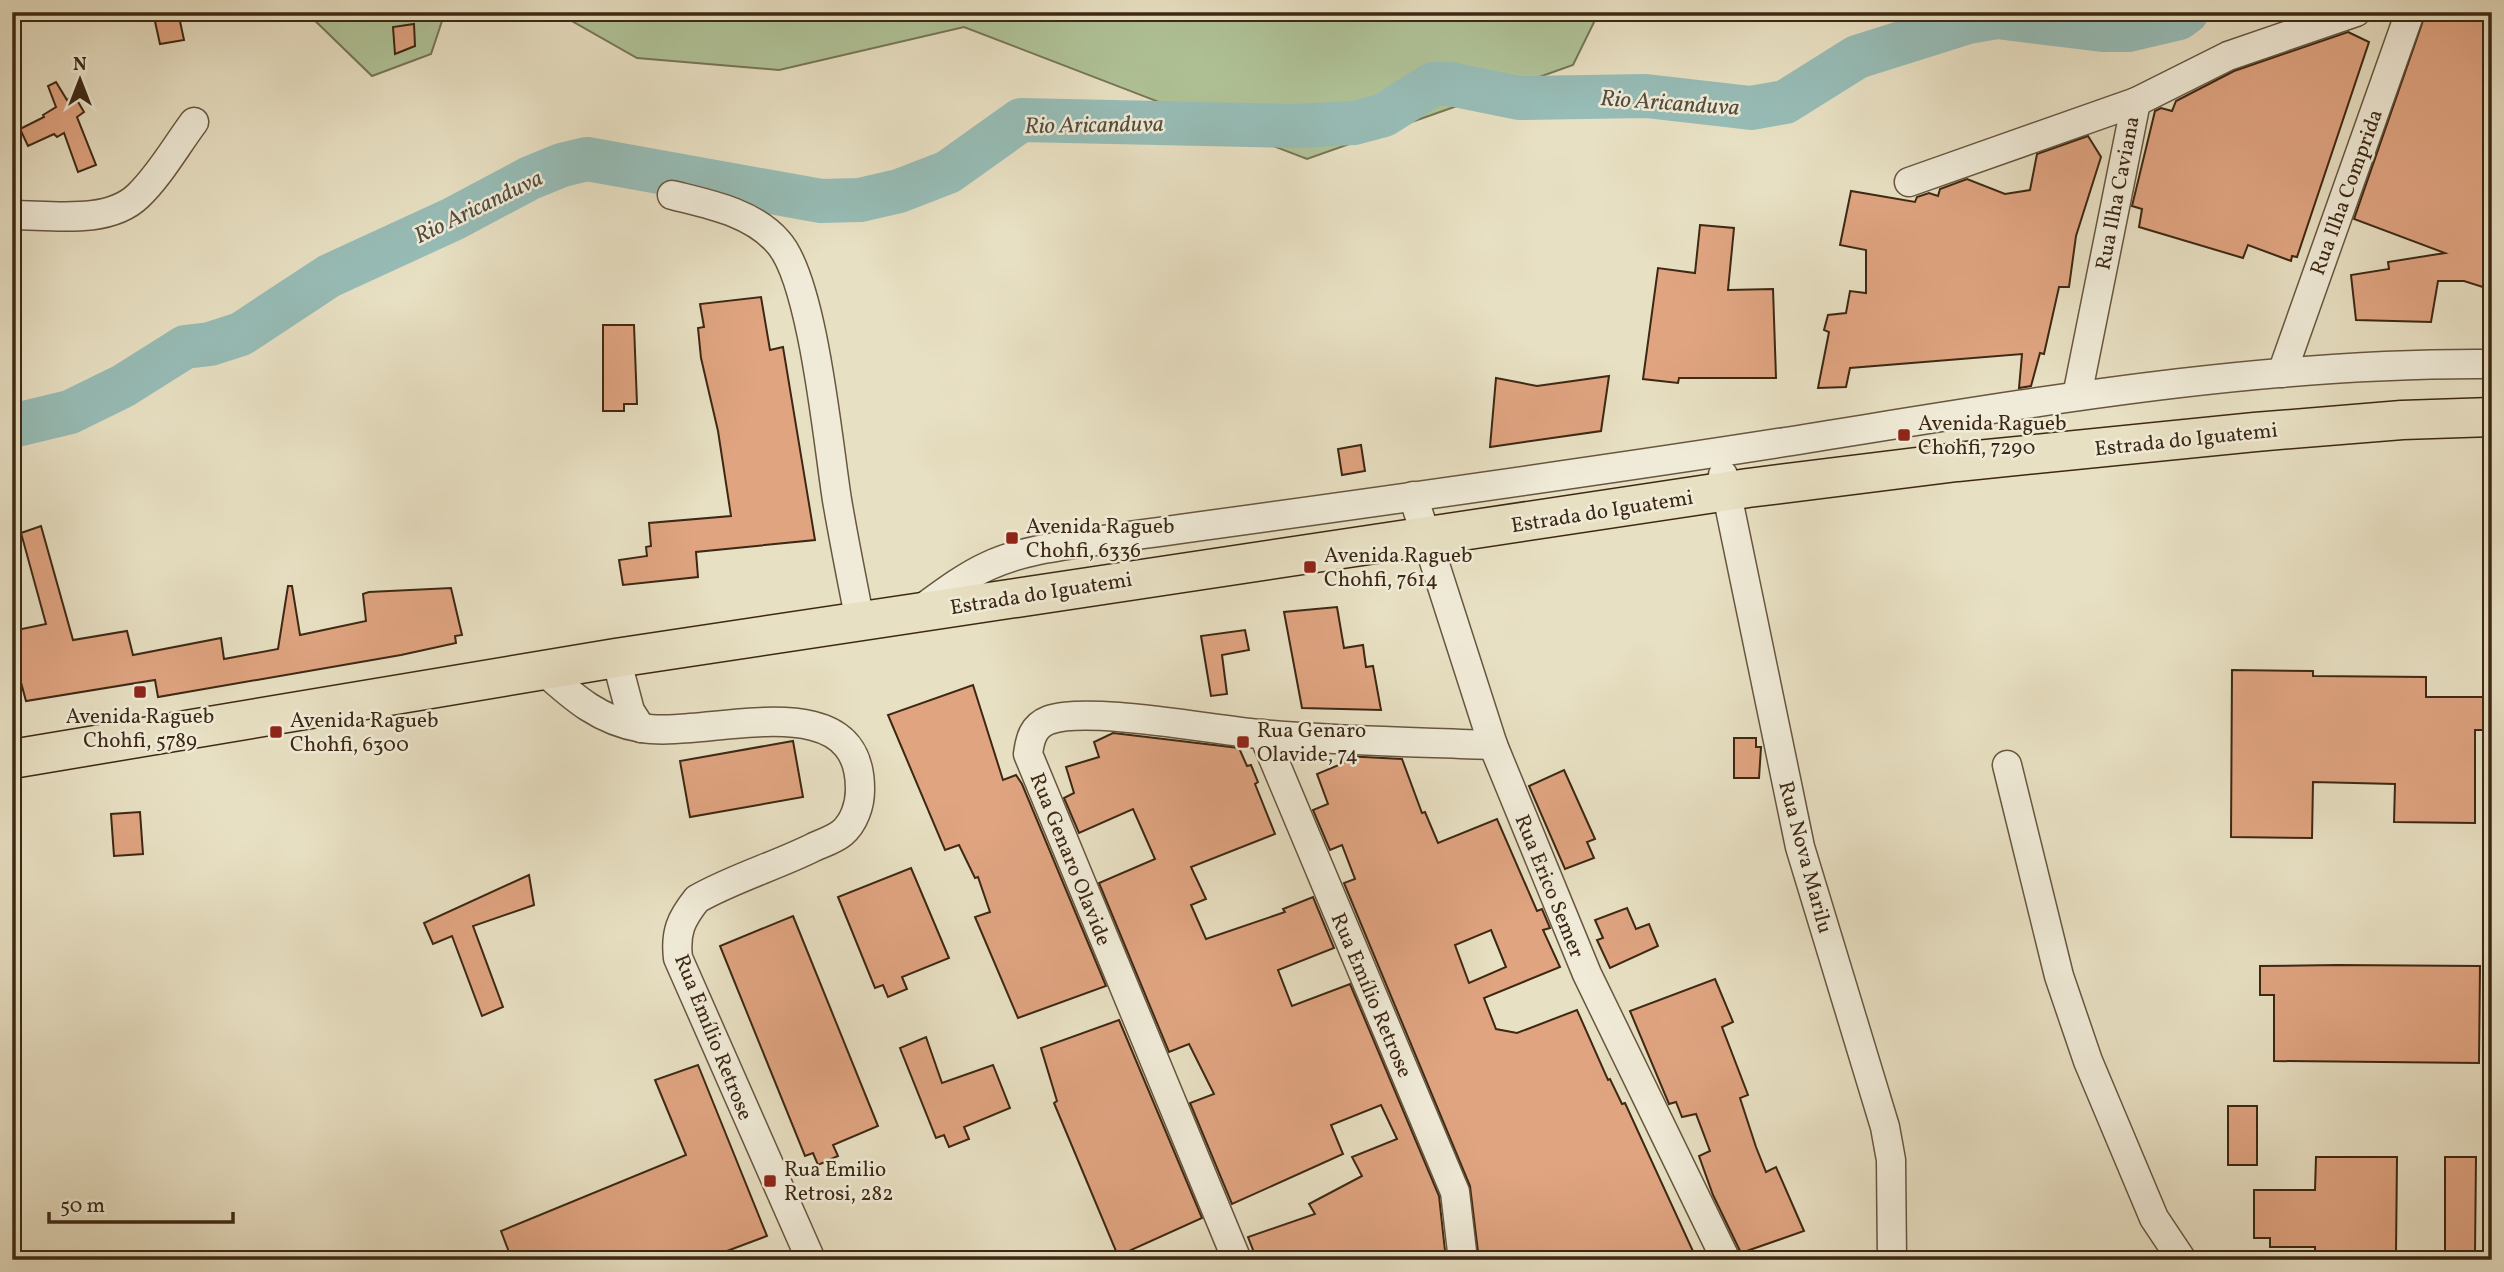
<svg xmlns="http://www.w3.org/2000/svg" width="2504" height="1272" font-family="Vollkorn,serif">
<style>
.green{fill:#b0c398;stroke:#767656;stroke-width:2}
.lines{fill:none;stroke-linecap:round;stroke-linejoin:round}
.river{stroke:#97bdb7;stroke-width:44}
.building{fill:#e0a481;stroke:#3d2813;stroke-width:2;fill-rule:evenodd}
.street-casing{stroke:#68563f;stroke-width:31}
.primary-casing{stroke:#3d2813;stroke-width:41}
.street{stroke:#f0ebd8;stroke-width:28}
.primary{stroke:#e8e0c3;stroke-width:38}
.poi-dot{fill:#8f2418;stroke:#f0ebd8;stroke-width:2.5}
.labels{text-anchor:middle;stroke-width:5;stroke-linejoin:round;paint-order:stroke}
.street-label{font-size:21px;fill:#3d2813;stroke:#f0ebd8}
.poi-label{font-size:21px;fill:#3d2813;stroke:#f0ebd8;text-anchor:start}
.water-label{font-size:23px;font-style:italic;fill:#544d3c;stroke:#f0ebd8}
</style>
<rect width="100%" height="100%" fill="#e8e0c3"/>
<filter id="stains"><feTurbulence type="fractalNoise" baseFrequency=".00286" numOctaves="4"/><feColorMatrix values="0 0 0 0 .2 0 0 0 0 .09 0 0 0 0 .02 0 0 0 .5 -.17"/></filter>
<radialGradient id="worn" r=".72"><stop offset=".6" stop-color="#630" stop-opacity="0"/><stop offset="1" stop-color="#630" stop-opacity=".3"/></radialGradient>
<!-- green -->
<g class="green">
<polygon points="306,12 445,12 431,54 372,76"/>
<polygon points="556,12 1599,12 1573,65 1307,159 964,27 779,70 637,58"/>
</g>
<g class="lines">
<!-- river -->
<polyline class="river" points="12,426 70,412 123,386 185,347 210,344 241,334 329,276 453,219 530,178 562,165 587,159 821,201 860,200 899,191 948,172 1021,120 1295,126 1354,123 1384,115 1433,84 1450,84 1519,98 1646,96 1751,108 1785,102 1857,57 1968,22 1997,17 2103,30 2128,30 2179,18 2187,12"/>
</g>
<!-- building -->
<g class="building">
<polygon points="178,12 184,40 160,44 154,17"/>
<polygon points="2426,12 2492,12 2492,290 2464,281 2438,281 2431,322 2356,320 2351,275 2389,269 2388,262 2445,253 2354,219"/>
<polygon points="414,24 415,46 395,54 393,27"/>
<polygon points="2348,32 2369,42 2297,257 2292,256 2291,261 2248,245 2243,258 2139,227 2142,209 2132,206 2155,111 2161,108 2172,111 2176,101 2234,71"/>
<polygon points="56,82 67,100 74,95 84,112 77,117 96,165 78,172 64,133 57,137 54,134 28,146 20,129 44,117 43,115 56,107 48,86"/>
<polygon points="2088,136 2101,157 2076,236 2069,287 2059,287 2044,354 2040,353 2031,386 2019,388 2022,354 1850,368 1846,387 1818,388 1829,332 1824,330 1828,315 1846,313 1850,291 1866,293 1866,250 1840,245 1851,191 1915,202 1917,197 1929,193 1938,196 1940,189 1967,179 2005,194 2030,190 2037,154"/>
<polygon points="1700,225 1734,228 1728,290 1773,289 1776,378 1679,378 1678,383 1643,379 1658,268 1695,273"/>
<polygon points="761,297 770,350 783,347 815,540 696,552 698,577 623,585 619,560 647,556 646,547 651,546 649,523 731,516 718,431 701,358 698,328 704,327 700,304"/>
<polygon points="603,325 634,325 637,404 624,404 624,411 603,411"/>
<polygon points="1609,376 1601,431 1490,447 1496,378 1537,386"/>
<polygon points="1361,445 1365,471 1342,475 1338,449"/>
<polygon points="41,526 73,640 127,631 133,655 221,638 224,659 278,649 288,586 292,586 300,635 366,621 363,594 369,592 451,588 462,635 455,636 456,643 401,655 158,697 155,680 26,701 12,649 12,631 46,624 21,533"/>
<polygon points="1337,607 1344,648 1363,645 1366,667 1373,666 1381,710 1302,708 1284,612"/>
<polygon points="1245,630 1249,650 1222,655 1227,694 1211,696 1201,636"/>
<polygon points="2232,670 2313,671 2313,676 2426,677 2426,697 2484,697 2484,701 2492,701 2492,730 2475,730 2475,823 2394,822 2395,784 2313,782 2312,838 2231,837"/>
<polygon points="973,685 1003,780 1016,775 1022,784 1106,986 1018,1018 975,917 990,912 978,877 975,878 959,845 945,850 888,715"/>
<polygon points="1113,733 1239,748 1247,766 1251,765 1258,782 1255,784 1275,834 1191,867 1206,899 1191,905 1206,939 1285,912 1283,909 1313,897 1334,948 1278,970 1292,1006 1350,984 1439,1196 1446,1260 1257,1260 1248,1237 1315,1214 1309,1204 1362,1176 1352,1157 1397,1139 1381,1105 1331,1125 1343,1154 1232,1204 1190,1103 1214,1094 1189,1044 1169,1052 1099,883 1155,859 1133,809 1079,833 1064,798 1074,793 1066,767 1099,757 1094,742"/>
<polygon points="1734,738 1756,738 1756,747 1761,747 1759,778 1734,778"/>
<polygon points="793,741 803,797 690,817 680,761"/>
<path d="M 1344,756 L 1402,759 L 1422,813 L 1425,812 L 1438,843 L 1497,819 L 1537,911 L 1542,909 L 1550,928 L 1543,930 L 1560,967 L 1484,998 L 1496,1029 L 1517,1033 L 1577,1010 L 1608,1080 L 1610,1079 L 1622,1104 L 1625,1103 L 1697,1260 L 1479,1260 L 1470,1186 L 1344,883 L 1355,879 L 1342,845 L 1330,850 L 1313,810 L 1328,804 L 1317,774 L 1346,762 ZM 1491,930 L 1506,967 L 1469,983 L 1455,945 Z"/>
<polygon points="1564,770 1595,839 1587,842 1594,858 1565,869 1529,786"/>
<polygon points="140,812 143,854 114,856 111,814"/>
<polygon points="911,868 949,958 902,977 907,989 888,997 883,985 875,988 838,897"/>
<polygon points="529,875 534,905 473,926 503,1007 482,1016 452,936 433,944 424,923"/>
<polygon points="1627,908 1636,929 1649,924 1658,946 1610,968 1597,940 1603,938 1595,920"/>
<polygon points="793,916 878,1126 833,1145 838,1156 818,1165 813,1153 805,1156 720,946"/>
<polygon points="2337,965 2480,966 2479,1063 2274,1061 2274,995 2260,995 2260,966"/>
<polygon points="1715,979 1733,1022 1722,1027 1748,1095 1740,1098 1756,1147 1766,1172 1776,1167 1804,1231 1741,1253 1713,1195 1699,1156 1710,1151 1696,1114 1682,1117 1676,1102 1669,1104 1630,1011"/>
<polygon points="1119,1020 1202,1218 1118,1256 1054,1103 1057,1101 1041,1048"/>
<polygon points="926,1037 942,1083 993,1065 1010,1108 964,1127 969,1139 949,1147 944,1135 936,1138 900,1048"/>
<polygon points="698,1065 767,1236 703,1260 512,1260 501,1231 686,1155 655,1080"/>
<rect x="2228" y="1106" width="29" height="59"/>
<polygon points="2316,1157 2397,1157 2396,1254 2315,1253 2315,1247 2270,1247 2270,1238 2254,1238 2254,1190 2315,1190"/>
<polygon points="2445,1157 2476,1157 2475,1254 2445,1254"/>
</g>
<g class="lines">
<defs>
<g id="street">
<polyline points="1909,182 2136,102 2228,56 2356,12"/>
<path d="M 672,195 C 708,204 752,212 778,242 C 813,280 828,443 837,500 C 844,541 852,581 860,621"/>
<path d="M 12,215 C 51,215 108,225 138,196 C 160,175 176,146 194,122"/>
<polyline points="2282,373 2410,12"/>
<polyline points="2077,396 2136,102"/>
<polyline points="1723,475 1800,847 1885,1127 1891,1160 1892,1260"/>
<polyline points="1413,496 1493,745 1587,974 1726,1260"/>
<path d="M 920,610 C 942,594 964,577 988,566 C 1026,548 1074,545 1115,538 C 1339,507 1562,477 1785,442 C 2019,405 2254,362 2492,364"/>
<polyline points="616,658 630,711 641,728"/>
<path d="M 543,670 C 574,698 600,721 642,728 C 707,739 861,680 860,790 C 860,805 854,823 842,833 C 835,839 823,843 814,847 C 776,866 734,878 697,899 C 681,919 675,932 678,958 L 811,1260"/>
<polyline points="1263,734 1455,1192 1463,1260"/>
<polyline points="2007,765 2059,976 2088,1061 2154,1218 2182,1260"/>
<path d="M 1237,1260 L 1028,754 C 1030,739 1033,726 1049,720 C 1089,706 1212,730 1260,734 C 1337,741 1416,742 1493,745"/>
</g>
<polyline id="primary" points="12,759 616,658 1748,488 1957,462 2255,432 2402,420 2492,417"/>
</defs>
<!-- street casing -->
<use href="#street" class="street-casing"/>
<!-- primary casing -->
<use href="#primary" class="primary-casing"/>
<!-- street -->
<use href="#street" class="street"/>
<!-- primary -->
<use href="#primary" class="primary"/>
</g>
<!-- markers -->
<g class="poi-dot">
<rect x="1897" y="428" width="14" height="14" rx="3.5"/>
<rect x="1005" y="531" width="14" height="14" rx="3.5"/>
<rect x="1303" y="560" width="14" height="14" rx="3.5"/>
<rect x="133" y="685" width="14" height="14" rx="3.5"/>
<rect x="269" y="725" width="14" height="14" rx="3.5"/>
<rect x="1236" y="735" width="14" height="14" rx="3.5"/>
<rect x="763" y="1174" width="14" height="14" rx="3.5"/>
</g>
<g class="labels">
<!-- street labels -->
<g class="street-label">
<text transform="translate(2346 192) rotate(-70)" y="7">Rua Ilha Comprida</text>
<text transform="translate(2117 193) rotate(-79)" y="7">Rua Ilha Caviana</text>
<text transform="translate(2186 439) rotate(-6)" y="7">Estrada do Iguatemi</text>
<text transform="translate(1602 511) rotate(-9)" y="7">Estrada do Iguatemi</text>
<text transform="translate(1041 593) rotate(-9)" y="7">Estrada do Iguatemi</text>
<text transform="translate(1806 857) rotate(75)" y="7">Rua Nova Marilu</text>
<text transform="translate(1071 859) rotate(68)" y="7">Rua Genaro Olavide</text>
<text transform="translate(1550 886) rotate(68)" y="7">Rua Erico Semer</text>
<text transform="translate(1372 995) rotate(67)" y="7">Rua Emílio Retrose</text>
<text transform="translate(714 1037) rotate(68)" y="7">Rua Emílio Retrose</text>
</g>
<!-- poi labels -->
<g class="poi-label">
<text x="1918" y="430">Avenida Ragueb<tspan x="1918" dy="24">Chohfi, 7290</tspan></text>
<text x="1026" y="533">Avenida Ragueb<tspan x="1026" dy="24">Chohfi, 6336</tspan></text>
<text x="1324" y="562">Avenida Ragueb<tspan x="1324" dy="24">Chohfi, 7614</tspan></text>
<text x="140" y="723" text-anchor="middle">Avenida Ragueb<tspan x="140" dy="24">Chohfi, 5789</tspan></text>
<text x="290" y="727">Avenida Ragueb<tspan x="290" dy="24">Chohfi, 6300</tspan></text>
<text x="1257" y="737">Rua Genaro<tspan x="1257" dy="24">Olavide, 74</tspan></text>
<text x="784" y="1176">Rua Emilio<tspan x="784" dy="24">Retrosi, 282</tspan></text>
</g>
<!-- water labels -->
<g class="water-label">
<text transform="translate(1670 102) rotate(4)" y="8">Rio Aricanduva</text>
<text transform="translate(1094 124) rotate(-1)" y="8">Rio Aricanduva</text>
<text transform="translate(478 206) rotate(-26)" y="8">Rio Aricanduva</text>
</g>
</g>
<!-- margin -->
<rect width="2504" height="1272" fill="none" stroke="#e8e0c3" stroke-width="42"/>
<rect x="14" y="14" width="2476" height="1244" fill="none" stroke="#3d2813" stroke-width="3.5"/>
<rect x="21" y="21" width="2462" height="1230" fill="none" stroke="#3d2813" stroke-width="2"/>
<!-- north arrow -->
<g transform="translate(80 80)" stroke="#f0ebd8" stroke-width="5" paint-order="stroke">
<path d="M0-5L12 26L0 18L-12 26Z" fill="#3d2813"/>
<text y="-10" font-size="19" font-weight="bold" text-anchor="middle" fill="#3d2813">N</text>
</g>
<!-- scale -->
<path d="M49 1212v10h184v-10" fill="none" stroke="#3d2813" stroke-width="3.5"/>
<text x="60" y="1212" font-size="21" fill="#3d2813" stroke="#f0ebd8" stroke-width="5" paint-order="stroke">50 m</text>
<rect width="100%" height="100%" filter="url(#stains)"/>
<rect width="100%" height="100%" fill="url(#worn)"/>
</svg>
